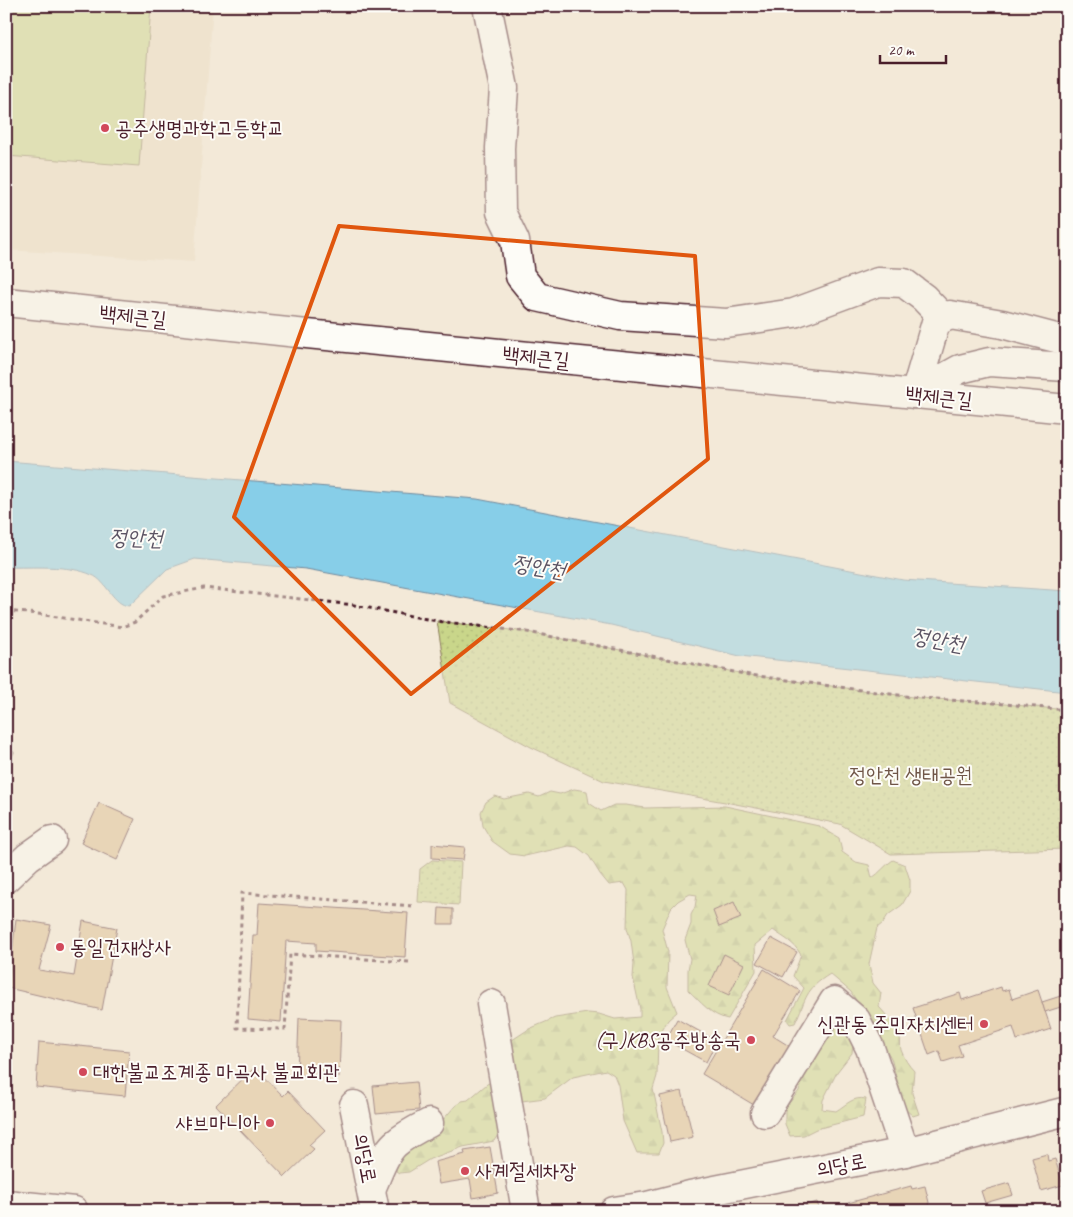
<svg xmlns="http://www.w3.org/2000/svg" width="1073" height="1217" font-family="Caveat,'Poor Story',sans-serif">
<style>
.built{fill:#ecdcc2}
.green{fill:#c9d68a;stroke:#8a7a5a}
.forest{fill:url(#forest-firs);stroke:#8a7a5a}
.park{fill:url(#park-dots);stroke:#8a7a5a}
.water{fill:#87cee8;stroke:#6f889c}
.building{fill:#dcbc8f;stroke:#4a1f2b}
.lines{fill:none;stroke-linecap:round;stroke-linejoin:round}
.minor-casing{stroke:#4a1f2b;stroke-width:31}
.major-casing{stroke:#4a1f2b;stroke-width:31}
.path{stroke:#4a1f2b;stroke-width:3;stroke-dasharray:4 4;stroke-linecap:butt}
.minor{stroke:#fdfcf7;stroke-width:28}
.major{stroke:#fdfcf7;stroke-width:28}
.marked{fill:none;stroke:#e0560e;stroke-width:4;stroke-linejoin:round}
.poi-dot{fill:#d1495b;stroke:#fdfcf7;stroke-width:2}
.labels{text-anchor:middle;stroke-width:4;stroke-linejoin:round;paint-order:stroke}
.poi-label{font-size:21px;fill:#4a1f2b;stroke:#fdfcf7;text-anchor:start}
.street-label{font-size:21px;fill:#4a1f2b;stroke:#fdfcf7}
.park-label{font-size:21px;fill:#705648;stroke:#fdfcf7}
.water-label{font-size:22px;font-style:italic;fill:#5c5464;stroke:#fdfcf7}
</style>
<defs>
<pattern id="forest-firs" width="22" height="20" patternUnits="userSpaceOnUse" patternTransform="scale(1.25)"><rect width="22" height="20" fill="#c9d68a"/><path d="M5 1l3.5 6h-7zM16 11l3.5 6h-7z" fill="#aeb777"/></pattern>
<pattern id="park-dots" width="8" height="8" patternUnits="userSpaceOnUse" patternTransform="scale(1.25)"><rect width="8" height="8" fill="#c9d68a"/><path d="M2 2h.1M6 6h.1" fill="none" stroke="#aeb777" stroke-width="1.8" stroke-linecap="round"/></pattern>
</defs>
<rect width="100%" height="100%" fill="#f3e9d8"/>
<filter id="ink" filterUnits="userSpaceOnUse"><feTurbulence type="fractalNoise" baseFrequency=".02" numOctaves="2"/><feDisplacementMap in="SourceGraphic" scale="10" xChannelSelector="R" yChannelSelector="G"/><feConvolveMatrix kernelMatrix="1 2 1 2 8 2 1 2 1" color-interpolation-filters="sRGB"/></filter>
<g filter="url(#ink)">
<!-- built -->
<polygon class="built" points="6,6 213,6 194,262 6,250"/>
<!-- green -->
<polygon class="green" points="6,6 151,6 139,166 6,156"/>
<!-- forest -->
<g class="forest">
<path d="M 574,789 L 587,791 L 589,803 L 601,811 L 614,805 L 626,805 L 645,808 L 725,806 L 819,826 L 839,838 L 842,852 L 856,862 L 869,865 L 872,878 C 880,873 885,865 893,860 L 905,865 L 910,880 L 910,891 L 902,905 L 888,915 L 883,923 L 877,928 L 869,964 L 873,983 L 881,993 L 879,1007 C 886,1014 897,1029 900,1038 C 901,1042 900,1046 901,1050 C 904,1058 908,1065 914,1071 L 912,1093 L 919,1114 L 913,1116 L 905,1109 L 891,1058 L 880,1039 L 851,992 L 830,974 C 804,990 807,998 795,1023 L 790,1024 L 787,1020 L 804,988 L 793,976 L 801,955 C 793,941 785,939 773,930 L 755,945 L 756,971 L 728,1019 C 711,1016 700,1001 688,990 L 688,970 L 690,959 L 685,940 L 691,924 L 691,915 L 695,907 L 697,895 L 690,894 L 678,901 L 671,908 L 662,929 L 668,952 L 667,987 L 677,1012 L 668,1020 L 658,1036 L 657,1076 L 653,1089 L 662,1132 L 663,1143 L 659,1153 L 637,1153 L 623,1121 L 618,1085 L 614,1075 L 606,1070 L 573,1077 L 545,1098 L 514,1102 L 509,1042 L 529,1029 L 555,1018 L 588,1013 L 599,1014 L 615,1019 L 640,1017 L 640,1009 L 633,977 L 634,964 L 631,941 L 627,928 L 628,890 L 624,883 L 609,885 L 600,874 L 589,856 L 577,847 L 569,846 L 525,856 L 510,854 L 492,841 L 483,826 L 481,812 L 486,802 L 495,796 L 504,799 L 529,794 L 539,797 L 550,792 L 560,794 Z"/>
<path d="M 840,1021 L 852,1025 L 853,1042 L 852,1053 L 837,1072 L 823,1100 L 822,1109 L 836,1111 C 846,1105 853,1096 866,1099 L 863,1117 L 816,1129 L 804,1135 L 790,1136 L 785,1124 L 785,1108 L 799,1091 L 802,1077 L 816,1058 L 827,1026 Z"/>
<polygon points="491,1082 502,1128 494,1141 463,1147 430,1159 409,1172 399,1173 396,1171 398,1161 405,1153 442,1121 455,1106 462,1101 468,1100 487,1084"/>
</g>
<!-- park -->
<g class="park">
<polygon points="437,621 527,632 750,675 920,698 994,703 1067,710 1067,849 891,854 840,824 725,802 604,781 531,747 450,703"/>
<polygon points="432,860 461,862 459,905 418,902 420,869"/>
</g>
<!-- water -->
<path class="water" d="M 6,461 L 477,499 L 903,580 L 1067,591 L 1067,692 L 740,656 L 611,625 L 306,569 L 195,559 L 167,569 L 129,606 C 113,605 107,581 92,575 C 68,564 32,568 6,567 Z"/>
<!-- building -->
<g class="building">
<polygon points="6,749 14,752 6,770"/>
<polygon points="99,803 135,819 117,860 81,843"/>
<polygon points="432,844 465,847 463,860 432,858"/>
<polygon points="734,902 741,918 719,927 713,911"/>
<polygon points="259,903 408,913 405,957 316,951 316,943 286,941 281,1022 248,1019 253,935 257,935"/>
<polygon points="439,908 453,909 453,924 438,924"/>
<polygon points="16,919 51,925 39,970 74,976 83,921 117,928 102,1010 8,988"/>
<polygon points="771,938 797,952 783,977 757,963"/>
<polygon points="724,954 744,964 729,995 709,986"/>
<polygon points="764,969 800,991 773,1036 794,1049 759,1108 702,1074"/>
<polygon points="1001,987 1002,991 1009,989 1012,999 1038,990 1051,1029 1017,1040 1013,1027 958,1045 962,1056 943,1062 939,1051 929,1055 913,1008 960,993 962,1000"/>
<polygon points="1067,994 1067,1005 1045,1012 1042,1002"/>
<polygon points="299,1018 341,1020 339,1077 297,1075"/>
<polygon points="677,1019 717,1041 706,1062 666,1040"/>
<polygon points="39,1042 129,1051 125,1096 36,1087"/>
<polygon points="255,1067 283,1096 288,1091 325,1130 309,1145 314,1149 285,1177 216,1105"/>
<polygon points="416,1082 419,1110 376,1114 373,1086"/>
<polygon points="682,1091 693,1137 670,1142 660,1096"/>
<polygon points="490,1147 498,1193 473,1198 470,1179 439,1184 435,1162 465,1154 464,1151"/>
<polygon points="1047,1154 1048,1161 1055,1159 1063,1185 1041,1191 1032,1158"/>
<polygon points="1009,1183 1013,1195 985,1203 981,1191"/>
<polygon points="911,1186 912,1189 925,1186 931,1211 850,1211 848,1203"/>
<polygon points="817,1202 820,1211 791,1211 791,1210"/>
</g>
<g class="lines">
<defs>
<g id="minor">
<polyline points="487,6 504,88 500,148 501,212 515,241 520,276 537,297 620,316 726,323 794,313 878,282 904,283 924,298 943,318"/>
<polyline points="915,394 936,322 950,315 1002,324 1067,341"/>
<polyline points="915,394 960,369 989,362 1067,367"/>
<polyline points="6,878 28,857 52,840"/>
<polyline points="491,1004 526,1211"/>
<polyline points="354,1105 375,1211"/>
<polyline points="765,1113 834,1001 856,1020 870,1048 905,1152"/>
<path d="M 371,1189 C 378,1175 383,1155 395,1144 C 405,1135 417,1129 429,1123"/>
<polyline points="6,1204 74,1211"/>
</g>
<g id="major">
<polyline points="6,302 307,334 1067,409"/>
<polyline points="614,1211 647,1206 690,1195 905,1152 1067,1111"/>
</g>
</defs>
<!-- minor casing -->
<use href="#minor" class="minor-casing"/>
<!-- major casing -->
<use href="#major" class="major-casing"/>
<!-- path -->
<g class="path">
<polyline points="6,611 38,614 122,627 135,622 163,596 204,588 354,605 437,621 527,632 750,675 920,698 994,703 1067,710"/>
<polyline points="409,962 290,954 285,1029 237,1028 242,893 413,906"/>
</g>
<!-- minor -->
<use href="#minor" class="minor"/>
<!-- major -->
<use href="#major" class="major"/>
</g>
</g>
<!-- marked area -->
<path d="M0 0H1073V1217H0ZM 339,226 L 695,256 L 708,459 L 411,694 L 234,517 Z" fill="#f3e9d8" fill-opacity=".55" fill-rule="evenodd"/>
<path class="marked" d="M 339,226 L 695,256 L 708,459 L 411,694 L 234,517 Z"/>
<!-- markers -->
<g class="poi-dot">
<circle cx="105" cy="128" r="5"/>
<circle cx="60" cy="947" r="5"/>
<circle cx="984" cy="1024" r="5"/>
<circle cx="751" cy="1040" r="5"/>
<circle cx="83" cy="1072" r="5"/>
<circle cx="270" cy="1123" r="5"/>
<circle cx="465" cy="1171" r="5"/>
</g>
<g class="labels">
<!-- poi labels -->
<g class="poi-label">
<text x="115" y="135">공주생명과학고등학교</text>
<text x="70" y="954">동일건재상사</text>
<text x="974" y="1031" text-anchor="end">신관동 주민자치센터</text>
<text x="741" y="1047" text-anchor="end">(구)KBS공주방송국</text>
<text x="93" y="1079">대한불교조계종 마곡사 불교회관</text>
<text x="260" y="1130" text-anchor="end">샤브마니아</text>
<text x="475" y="1178">사계절세차장</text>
</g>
<!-- street labels -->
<g class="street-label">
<text transform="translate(133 316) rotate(6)" y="7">백제큰길</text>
<text transform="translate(536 357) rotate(6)" y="7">백제큰길</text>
<text transform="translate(939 397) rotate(6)" y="7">백제큰길</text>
<text transform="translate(365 1158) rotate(79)" y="7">의당로</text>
<text transform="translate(841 1165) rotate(-11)" y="7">의당로</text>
</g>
<!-- park labels -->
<g class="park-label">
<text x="911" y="782">정안천 생태공원</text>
</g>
<!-- water labels -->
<g class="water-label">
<text transform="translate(136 537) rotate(1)" y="8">정안천</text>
<text transform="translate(539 566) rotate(9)" y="8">정안천</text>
<text transform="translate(938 639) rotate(10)" y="8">정안천</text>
</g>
</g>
<!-- margin -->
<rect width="1073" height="1217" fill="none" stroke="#fdfcf7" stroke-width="25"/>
<rect x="12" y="12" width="1048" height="1192" fill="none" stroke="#4a1f2b" stroke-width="2" filter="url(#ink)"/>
<!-- scale -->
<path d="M880 55v8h66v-8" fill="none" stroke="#4a1f2b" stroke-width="2.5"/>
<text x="888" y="55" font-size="15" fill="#4a1f2b" stroke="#fdfcf7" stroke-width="4" paint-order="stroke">20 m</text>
</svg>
